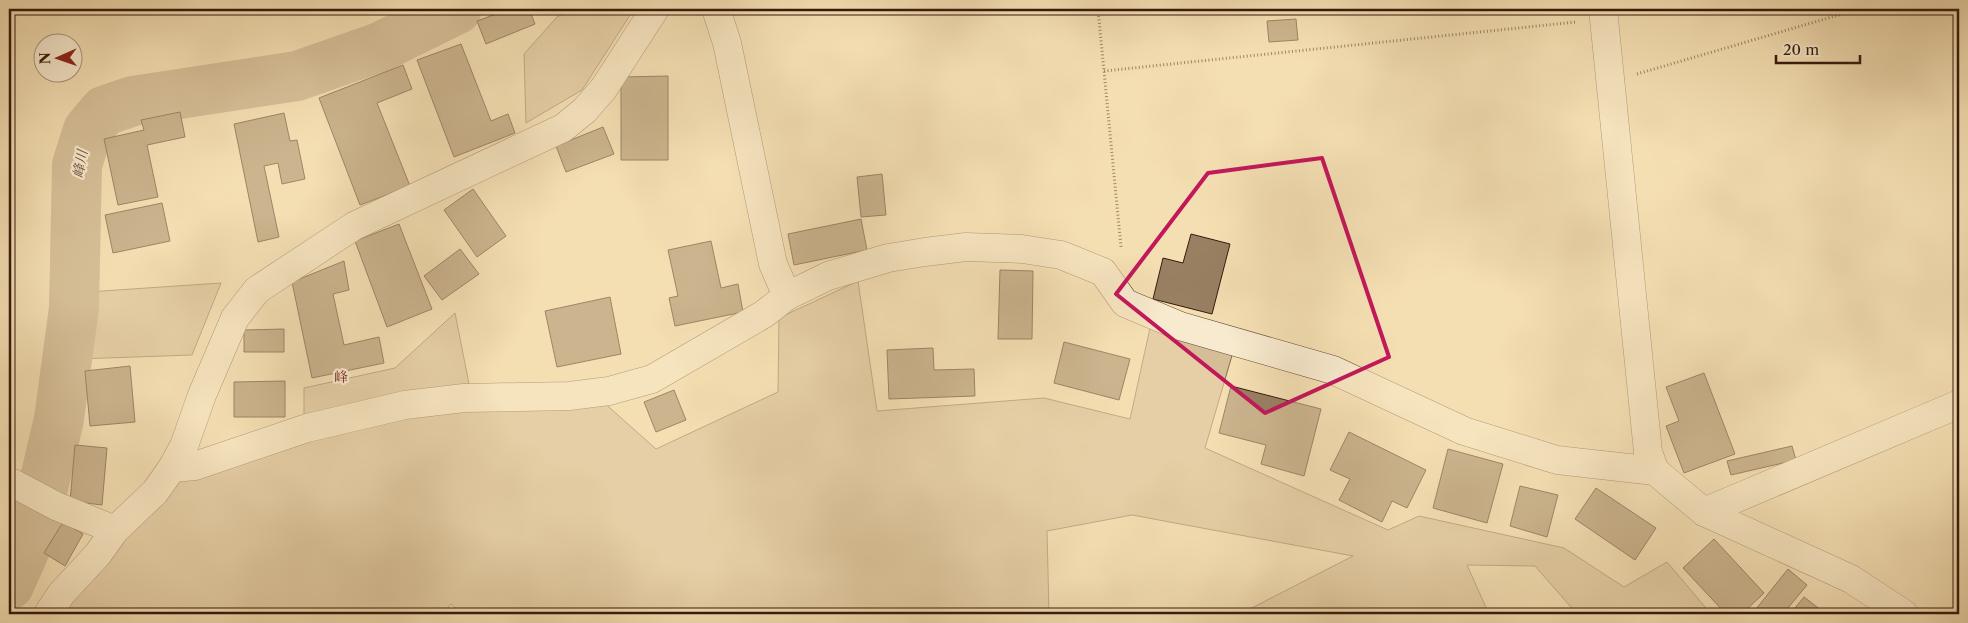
<svg xmlns="http://www.w3.org/2000/svg" width="1968" height="623" font-family="'Libre Caslon Text','Noto Serif JP',serif">
<style>
.green{fill:#d4bd97;stroke:#856b52}
.lines{fill:none;stroke-linecap:round;stroke-linejoin:round}
.river{stroke:#b39c7a;stroke-width:50}
.building{fill:#998063;stroke:#36190c}
.street-casing{stroke:#664a36;stroke-width:29}
.path{stroke:#36190c;stroke-width:3;stroke-dasharray:1 2.5;stroke-linecap:butt}
.street{stroke:#f8eace;stroke-width:28}
.marked{fill:none;stroke:#c2185b;stroke-width:4;stroke-linejoin:round}
.labels{text-anchor:middle;stroke-width:4.5;stroke-linejoin:round;paint-order:stroke}
.water-label{font-size:14px;font-style:italic;fill:#684d38;stroke:#f8eace}
.neighbourhood-label{font-size:14px;fill:#7a1f14;stroke:#f8eace}
</style>
<rect width="100%" height="100%" fill="#f4dfb3"/>
<filter id="stains"><feTurbulence type="fractalNoise" baseFrequency=".004" numOctaves="4"/><feColorMatrix values="0 0 0 0 .2 0 0 0 0 .09 0 0 0 0 .02 0 0 0 .5 -.17"/></filter>
<radialGradient id="worn" r=".72"><stop offset=".6" stop-color="#630" stop-opacity="0"/><stop offset="1" stop-color="#630" stop-opacity=".3"/></radialGradient>
<!-- green -->
<g class="green">
<polygon points="574,9 634,9 582,90 526,123 524,54 557,17"/>
<polygon points="858,281 877,411 1044,398 1130,419 1150,328 1233,352 1205,448 1388,530 1419,516 1564,548 1624,587 1667,562 1711,614 1577,614 1535,566 1467,565 1489,614 1240,614 1353,556 1132,515 1047,531 1049,614 463,614 451,604 443,614 62,614 75,585 181,477 304,439 304,388 395,368 455,313 473,404 601,400 656,449 778,392 779,318"/>
<polygon points="221,283 192,355 77,359 87,292"/>
</g>
<g class="lines">
<!-- river -->
<polyline class="river" points="9,585 33,531 59,419 74,308 77,165 88,130 104,111 133,101 297,76 380,47 457,9"/>
</g>
<!-- building -->
<g class="building">
<polygon points="509,9 529,9 535,24 486,44 477,21"/>
<polygon points="1296,19 1298,40 1269,42 1267,21"/>
<polygon points="461,44 491,121 508,114 515,133 454,157 417,60"/>
<polygon points="403,65 412,89 377,103 410,186 360,205 319,98"/>
<polygon points="668,76 668,160 621,160 621,77"/>
<polygon points="180,112 185,137 147,145 158,197 118,205 104,139 144,130 141,120"/>
<polygon points="284,113 290,141 297,140 305,179 282,184 278,163 264,166 279,237 258,242 234,124"/>
<polygon points="603,127 614,154 566,172 556,146"/>
<polygon points="882,174 886,215 861,217 857,177"/>
<polygon points="473,189 506,236 477,257 444,210"/>
<polygon points="162,203 170,241 113,253 105,215"/>
<polygon points="861,219 867,250 794,265 788,234"/>
<polygon points="399,224 432,309 387,327 355,241"/>
<polygon points="1191,234 1230,244 1212,314 1153,299 1163,258 1183,263"/>
<polygon points="711,241 721,288 738,284 743,312 675,326 669,298 678,296 668,250"/>
<polygon points="460,249 479,274 442,300 424,276"/>
<polygon points="344,261 349,290 333,294 344,345 379,337 384,363 312,378 292,282"/>
<polygon points="1000,270 1033,271 1032,339 998,339"/>
<polygon points="610,297 621,354 557,367 545,311"/>
<polygon points="284,329 284,352 244,352 244,330"/>
<polygon points="1064,342 1130,359 1119,400 1054,383"/>
<polygon points="933,348 934,370 974,369 975,396 889,399 887,350"/>
<polygon points="130,366 135,422 90,426 85,371"/>
<polygon points="1704,373 1735,454 1684,473 1666,426 1679,421 1666,387"/>
<polygon points="285,381 285,417 234,417 234,382"/>
<polygon points="1231,386 1321,409 1304,476 1261,464 1266,445 1219,433"/>
<polygon points="674,390 686,420 656,432 644,402"/>
<polygon points="1349,432 1426,470 1407,508 1392,501 1382,522 1339,500 1350,479 1330,470"/>
<polygon points="75,445 107,448 102,505 70,501"/>
<polygon points="1792,446 1796,460 1731,475 1727,461"/>
<polygon points="1448,449 1503,464 1487,523 1433,508"/>
<polygon points="1520,486 1558,495 1547,537 1510,526"/>
<polygon points="1596,488 1656,528 1635,560 1575,519"/>
<polygon points="63,522 83,534 65,566 44,553"/>
<polygon points="1714,539 1764,593 1742,614 1726,614 1683,568"/>
<polygon points="1788,569 1807,585 1783,614 1763,614 1756,609"/>
<polygon points="1804,597 1826,614 1790,614"/>
</g>
<g class="lines">
<defs>
<g id="street">
<polyline points="716,9 727,43 773,264 787,296"/>
<polyline points="1603,9 1648,452 1655,471"/>
<polyline points="172,468 195,466 307,428 405,405 464,398 569,396 609,391 652,379 764,314 787,296 828,276 888,258 925,252 966,247 1022,249 1061,255 1103,272 1125,303 1180,326 1333,370 1464,431 1557,460 1655,471 1704,512 1851,579 1904,614"/>
<polyline points="9,483 13,483 56,506 115,530"/>
<polyline points="1704,512 1959,404"/>
<polyline points="48,614 61,594 98,554 115,530 155,492 172,468 184,446 202,395 235,318 257,290 354,226 563,128 585,110 604,88 655,9"/>
</g>
</defs>
<!-- street casing -->
<use href="#street" class="street-casing"/>
<!-- path -->
<g class="path">
<polyline points="1098,9 1121,247 1120,249"/>
<polyline points="1104,71 1576,22"/>
<polyline points="1637,74 1859,9"/>
</g>
<!-- street -->
<use href="#street" class="street"/>
</g>
<!-- marked area -->
<path d="M0 0H1968V623H0ZM 1322,158 L 1389,357 L 1265,413 L 1116,294 L 1208,173 Z" fill="#f4dfb3" fill-opacity=".55" fill-rule="evenodd"/>
<path class="marked" d="M 1322,158 L 1389,357 L 1265,413 L 1116,294 L 1208,173 Z"/>
<g class="labels">
<!-- water labels -->
<g class="water-label">
<text transform="translate(80 164) rotate(-80)" y="5">峰川</text>
</g>
<!-- neighbourhood labels -->
<g class="neighbourhood-label">
<text x="341" y="382">峰</text>
</g>
</g>
<!-- margin -->
<rect width="1968" height="623" fill="none" stroke="#f4dfb3" stroke-width="30"/>
<rect x="10" y="10" width="1948" height="603" fill="none" stroke="#36190c" stroke-width="2.5"/>
<rect x="15" y="15" width="1938" height="593" fill="none" stroke="#36190c"/>
<!-- north arrow -->
<g transform="translate(58 58) rotate(268)"><circle r="24" fill="#f8eace" stroke="#aa9680"/>
<path d="M0-4L9 19L0 12L-9 19Z" fill="#8f2418"/>
<text y="-8" font-size="14" font-weight="bold" text-anchor="middle" fill="#36190c">N</text>
</g>
<!-- scale -->
<path d="M1776 55v8h84v-8" fill="none" stroke="#36190c" stroke-width="2.5"/>
<text x="1783" y="55" font-size="15" fill="#36190c" stroke="#f8eace" stroke-width="4" paint-order="stroke">20 m</text>
<rect width="100%" height="100%" filter="url(#stains)"/>
<rect width="100%" height="100%" fill="url(#worn)"/>
</svg>
